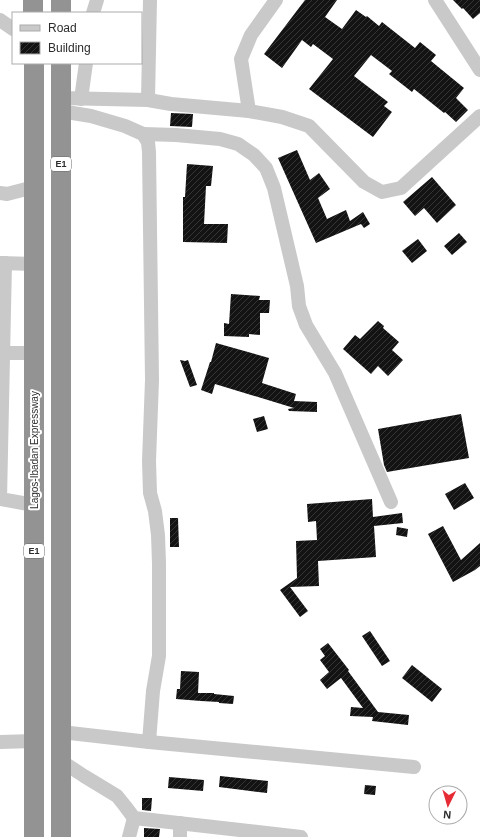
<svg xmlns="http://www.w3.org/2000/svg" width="480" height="837" font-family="Helvetica,sans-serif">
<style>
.building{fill:url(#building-hatch)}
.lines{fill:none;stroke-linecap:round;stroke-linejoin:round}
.minor{stroke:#c9c9c9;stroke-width:14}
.highway{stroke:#939393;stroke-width:20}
.labels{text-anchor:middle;stroke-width:4;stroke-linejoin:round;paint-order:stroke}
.shield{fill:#fff;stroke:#6b6b6b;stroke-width:1}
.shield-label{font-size:9px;font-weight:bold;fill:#2c2c2c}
.street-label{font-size:10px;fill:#2c2c2c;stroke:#fff}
</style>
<defs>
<pattern id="building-hatch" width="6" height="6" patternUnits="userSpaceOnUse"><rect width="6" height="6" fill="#131313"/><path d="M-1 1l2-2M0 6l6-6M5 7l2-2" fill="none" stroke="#363636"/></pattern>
</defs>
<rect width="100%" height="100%" fill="#fff"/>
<!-- building -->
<g class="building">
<polygon points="305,0 337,0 325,17 342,29 356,10 366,17 367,16 379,26 382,22 415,48 420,42 436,55 431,61 464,88 456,98 468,110 456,122 445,112 444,113 414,89 412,92 389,74 392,71 371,55 354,76 388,102 384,106 392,112 373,137 309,89 333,59 313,44 311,47 302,40 282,68 264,54"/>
<polygon points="453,0 480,0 480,13 473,19 463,8 462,9"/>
<polygon points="171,113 193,114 192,127 170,126"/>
<polygon points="297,150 310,180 319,173 330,189 318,198 327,219 346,210 350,221 363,212 370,224 364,228 361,224 316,243 278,158"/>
<polygon points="187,164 213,166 211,186 206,186 204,224 228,224 227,243 183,242 183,197 185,197"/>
<polygon points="432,177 456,205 437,223 424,208 415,216 403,202"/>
<polygon points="459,233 467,242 452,255 444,246"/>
<polygon points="418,239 427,251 412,263 402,251"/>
<polygon points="231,294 260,296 259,300 270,300 269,313 260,313 260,335 249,334 249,337 224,336 224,323 229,324"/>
<polygon points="378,321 384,326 383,328 399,342 392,350 403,360 388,376 378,366 371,374 343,349 355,335 360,339"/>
<polygon points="216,343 269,358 262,383 296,394 294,401 317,402 317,412 289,411 288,409 294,408 215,384 212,394 201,390 210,362 211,362"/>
<polygon points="180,360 185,361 188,360 197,385 190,387"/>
<polygon points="461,414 469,458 387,472 384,465 378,429"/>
<polygon points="264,416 268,429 257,432 253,419"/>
<polygon points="465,483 474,498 454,510 445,494"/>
<polygon points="372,499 373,517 402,513 403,523 374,526 376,557 318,561 319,586 290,587 308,611 300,617 280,590 297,578 296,541 317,540 316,521 308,522 307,504"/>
<polygon points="170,518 178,518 179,547 170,547"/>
<polygon points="443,526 461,560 480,543 480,566 475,570 453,582 428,534"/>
<polygon points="397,527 408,529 407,537 396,535"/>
<polygon points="370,631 390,661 382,666 362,636"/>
<polygon points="328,643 349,670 348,671 378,712 409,715 408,725 372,721 373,717 350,716 351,707 363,708 341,678 327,689 320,680 329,672 320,660 325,656 320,649"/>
<polygon points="412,665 442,689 432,702 402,678"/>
<polygon points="181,671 199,672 198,693 214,693 214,694 234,696 233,704 219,703 219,702 201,701 176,699 177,689 180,689"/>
<polygon points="220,776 268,781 267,793 219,787"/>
<polygon points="169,777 204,780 203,791 168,788"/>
<polygon points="365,785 376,786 375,795 364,794"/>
<polygon points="142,798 152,798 151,811 142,810"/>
<polygon points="144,828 160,829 159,837 144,837"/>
</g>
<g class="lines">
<!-- minor -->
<g class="minor">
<polyline points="435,0 480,70"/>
<polyline points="93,13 97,0"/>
<polyline points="0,20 13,29"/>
<polyline points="61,98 148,100 171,104 249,111 282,117 309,126 364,182 382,192 401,188 480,116"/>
<polyline points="81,99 86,63"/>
<polyline points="148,100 150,0"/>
<polyline points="60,111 91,116 125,126 143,134 148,142 149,152 152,380 149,461 150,493 155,511 158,535 159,563 159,656 153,691 149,742 61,732"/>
<polyline points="249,111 241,59 251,35 276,0"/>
<polyline points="143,134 176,135 220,139 238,144 254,155 266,168 274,188 297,286 299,306 306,325 335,373 391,502"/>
<polyline points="0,193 7,194 34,187"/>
<polyline points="0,263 34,264"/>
<polyline points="5,263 0,499 34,505"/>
<polyline points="0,353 34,353"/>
<polyline points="0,742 34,741"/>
<polyline points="149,742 414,767"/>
<polyline points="61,761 84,776 117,796 125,806 134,818 301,837"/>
<polyline points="180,823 180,837"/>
<polyline points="129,837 134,818"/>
</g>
<!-- highway -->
<g class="highway">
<polyline points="33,0 33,13"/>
<polyline points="61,13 61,0"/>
<polyline points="34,63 34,837"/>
<polyline points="61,63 61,837"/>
</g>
</g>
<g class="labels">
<!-- shield labels -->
<g class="shield">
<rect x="51" y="157" width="20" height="14" rx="3"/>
<rect x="24" y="544" width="20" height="14" rx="3"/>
</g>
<g class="shield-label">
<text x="61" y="167">E1</text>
<text x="34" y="554">E1</text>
</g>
<!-- street labels -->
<g class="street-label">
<text transform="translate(34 450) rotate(-90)" y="4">Lagos-Ibadan Expressway</text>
</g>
</g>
<!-- legend -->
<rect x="12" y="12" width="130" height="52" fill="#ffffff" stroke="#ababab"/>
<rect x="20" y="25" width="20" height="6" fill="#c9c9c9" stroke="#ababab"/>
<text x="48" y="32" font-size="12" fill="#2c2c2c">Road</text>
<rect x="20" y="42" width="20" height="12" fill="url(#building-hatch)" stroke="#ababab"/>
<text x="48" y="52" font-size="12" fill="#2c2c2c">Building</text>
<!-- north arrow -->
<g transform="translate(448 805) rotate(185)"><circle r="19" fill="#ffffff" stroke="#ababab"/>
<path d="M0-3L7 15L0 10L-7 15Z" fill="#e62b35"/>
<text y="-6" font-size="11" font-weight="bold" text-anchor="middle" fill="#2c2c2c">N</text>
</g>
</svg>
